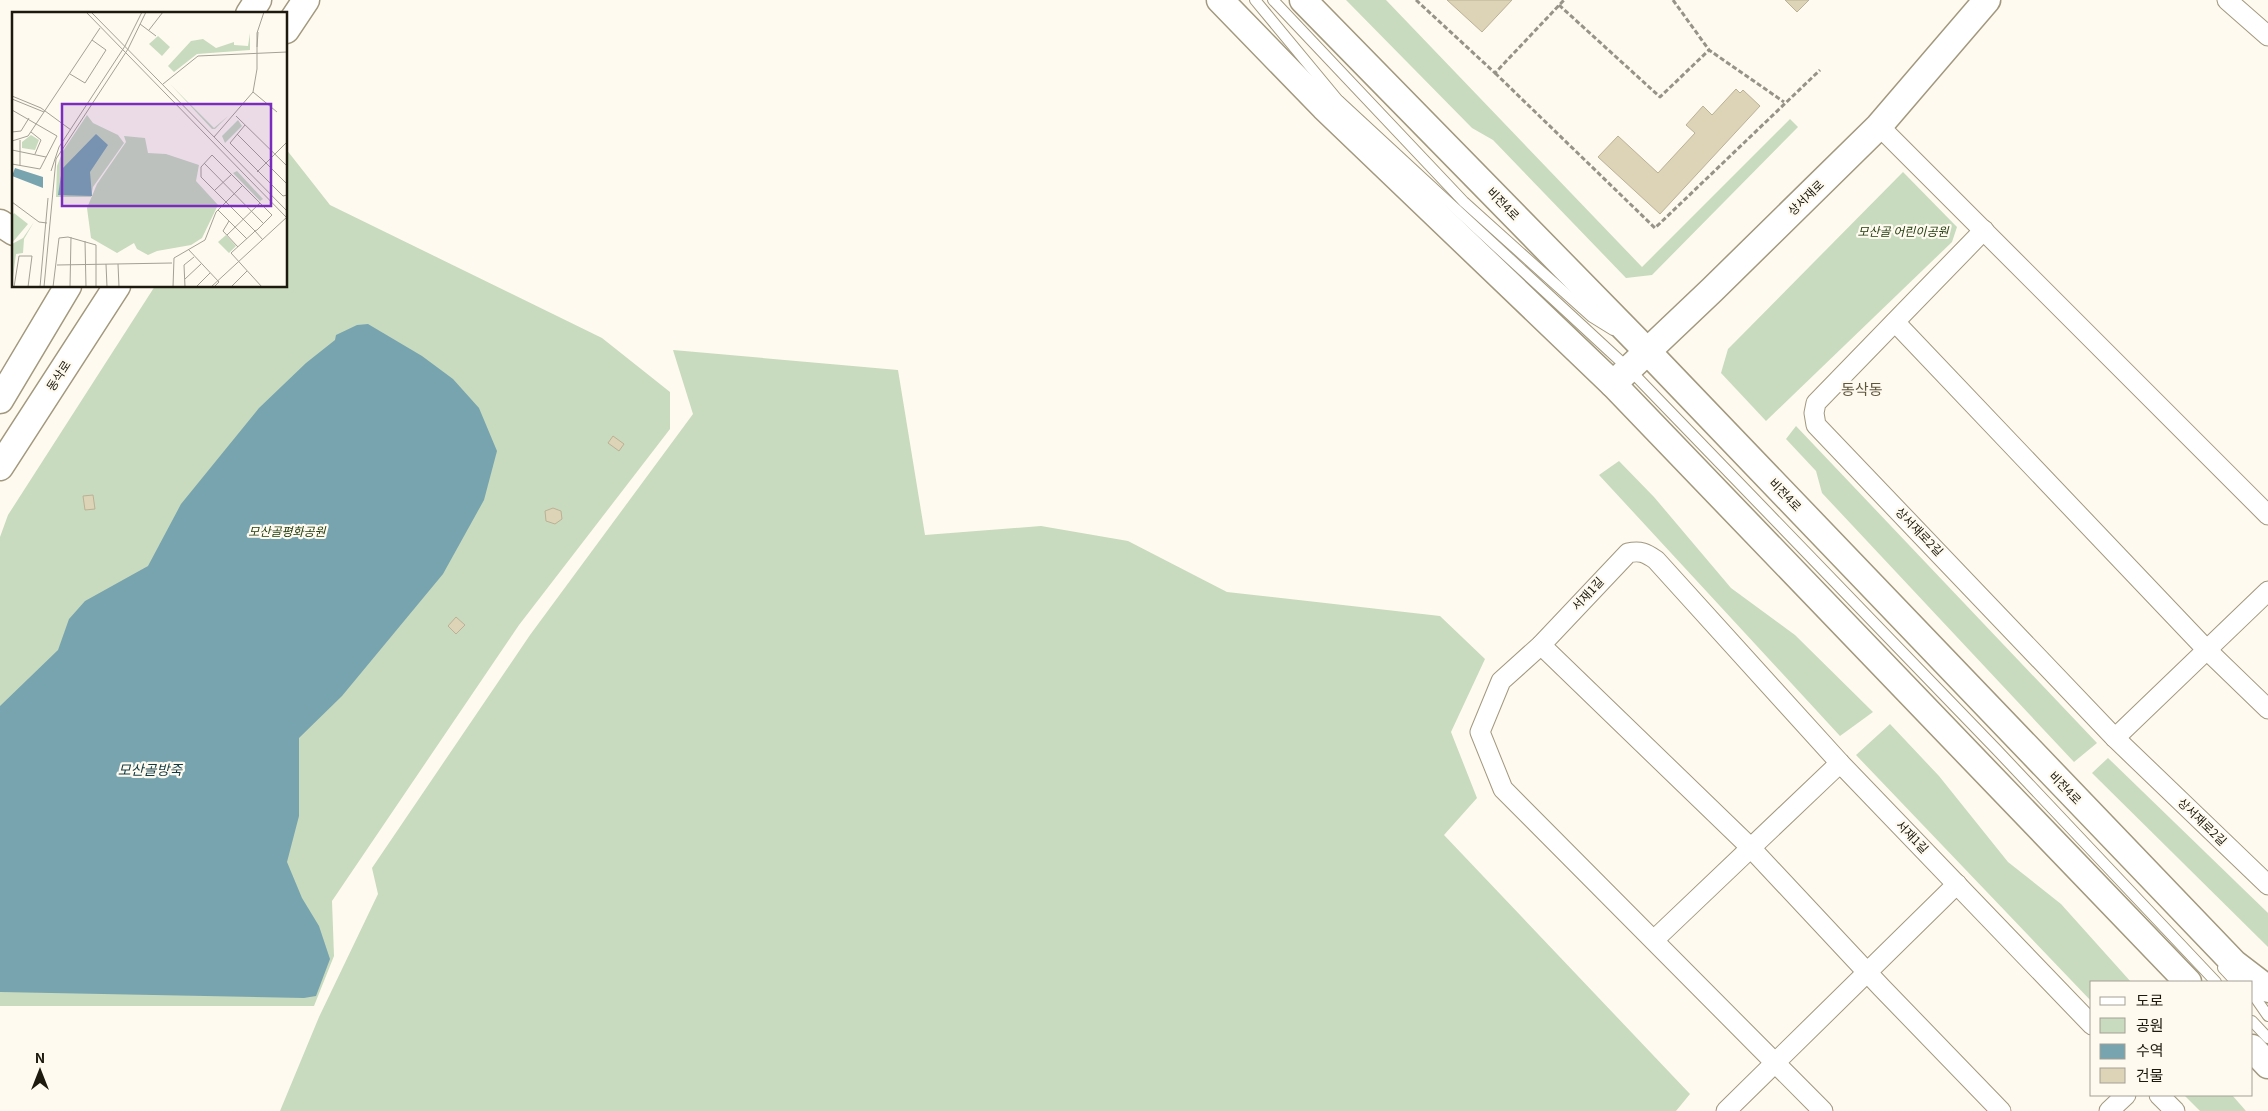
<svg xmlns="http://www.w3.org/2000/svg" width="2268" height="1111" font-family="Georgia,'Noto Sans KR',serif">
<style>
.green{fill:#c8dbbe}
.water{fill:#78a4b0}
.building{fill:#ddd3b7;stroke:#bbb196}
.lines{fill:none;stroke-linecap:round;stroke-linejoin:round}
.lane-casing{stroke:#a2987e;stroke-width:12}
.street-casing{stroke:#a2987e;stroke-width:21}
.secondary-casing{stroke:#a2987e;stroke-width:29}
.path{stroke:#979388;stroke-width:3;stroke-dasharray:5 2.5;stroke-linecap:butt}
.lane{stroke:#fff;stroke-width:10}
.street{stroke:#fff;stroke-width:19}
.secondary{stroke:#fff;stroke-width:26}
.labels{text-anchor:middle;stroke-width:4.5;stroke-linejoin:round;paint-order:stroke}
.street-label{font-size:12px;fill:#1d190f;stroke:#fffaef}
.park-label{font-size:12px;font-style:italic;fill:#213d0e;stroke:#fffaef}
.water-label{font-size:14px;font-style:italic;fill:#0f3943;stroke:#fffaef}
.quarter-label{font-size:15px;fill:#5f563e;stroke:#fffaef}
.inset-road{fill:none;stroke:#a5a095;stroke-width:1}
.view{fill:#7b2cbf;fill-opacity:0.15;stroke:#7b2cbf;stroke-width:2.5}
.inset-edge{fill:none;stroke:#1d190f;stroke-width:2.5}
</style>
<rect width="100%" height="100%" fill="#fffaef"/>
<!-- green -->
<g class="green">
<polygon points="1346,0 1386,0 1642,267 1790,119 1798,127 1652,275 1626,278 1493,140 1472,128"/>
<polygon points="286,149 330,205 602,338 670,392 670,429 519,625 332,901 334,956 314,1006 0,1006 0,537 8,515 155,286 286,286"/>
<polygon points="1903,172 1957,227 1952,242 1766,421 1721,373 1728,349"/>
<polygon points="673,350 898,370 925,535 1041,526 1128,541 1227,592 1440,616 1485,659 1451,732 1477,798 1444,835 1690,1094 1676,1111 280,1111 319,1017 378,894 372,868 530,635 693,414"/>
<polygon points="1796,426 2097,743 2074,762 1822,493 1816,471 1786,439"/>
<polygon points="1619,461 1654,497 1731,588 1795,635 1873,712 1840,736 1599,475"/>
<polygon points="1890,724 1939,776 2008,862 2061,904 2131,982 2092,982 2092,1002 1856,755"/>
<polygon points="2108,758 2268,913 2268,947 2092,773"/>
<polygon points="2184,1095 2232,1095 2246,1111 2200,1111"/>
</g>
<!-- water -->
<polygon class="water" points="368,324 422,356 453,379 479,408 497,451 484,500 443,574 342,696 299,738 299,816 287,862 302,898 319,926 330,959 316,996 304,998 0,992 0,706 58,650 69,619 85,601 148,566 181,504 259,408 306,363 335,340 336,335 357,325"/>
<!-- building -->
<g class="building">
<polygon points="1447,0 1512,0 1482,32"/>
<polygon points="1785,0 1809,0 1797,12"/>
<polygon points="1736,89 1740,93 1743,90 1760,106 1660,214 1598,157 1618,136 1658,173 1695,133 1686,125 1703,106 1712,115"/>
<polygon points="613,436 624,444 619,451 608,443"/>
<polygon points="93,495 95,509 85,510 83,496"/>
<polygon points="553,508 561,511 562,519 555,524 546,521 545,511"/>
<polygon points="456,617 465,625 456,634 448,626"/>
</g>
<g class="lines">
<defs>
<g id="lane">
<polyline points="1255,0 1342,105"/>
<polyline points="1273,0 1464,202 1592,317 1613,330"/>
<polyline points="1339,101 1629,369 1996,749 2216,982"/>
<polyline points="2223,968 2236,982"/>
<polyline points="2252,993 2268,1016"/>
<polyline points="2252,1021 2268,1038"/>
</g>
<g id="street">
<polyline points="2227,0 2268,36"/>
<polyline points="1879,126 2268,515"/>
<polyline points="1984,230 1816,403 1814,413 1816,425 2115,738 2268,885"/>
<polyline points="1895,322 2207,650 2268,709"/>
<polyline points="1541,645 1750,847 1881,987 2001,1111"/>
<polyline points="2115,738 2268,591"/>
<polyline points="1654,940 1840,763"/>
<polyline points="2159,1095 2175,1111"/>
<polyline points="1726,1111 1957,884"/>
<path d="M 1823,1111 L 1503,789 L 1480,732 L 1501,681 L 1541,645 L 1628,553 C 1640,550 1646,553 1656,560 L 1840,763 L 2092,1025"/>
<polyline points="2109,1111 2126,1095"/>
</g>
<g id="secondary">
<polyline points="1220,0 1324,107 1613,384 2188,982"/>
<polyline points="1303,0 1647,351 2234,963 2268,989"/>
<polyline points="249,14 258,0"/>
<polyline points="286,30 306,0"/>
<polyline points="0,223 14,232"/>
<polyline points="1613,384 1712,290 1879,126 1987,0"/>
<polyline points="0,400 68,286"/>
<polyline points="0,467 117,286"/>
<polyline points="2252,1048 2268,1065"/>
</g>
</defs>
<!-- lane casing -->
<use href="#lane" class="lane-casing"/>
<!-- street casing -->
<use href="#street" class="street-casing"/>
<!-- secondary casing -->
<use href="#secondary" class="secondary-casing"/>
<!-- path -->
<g class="path">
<polyline points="1416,0 1495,73 1564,0"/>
<polyline points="1673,0 1709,50 1784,102"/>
<polyline points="1559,5 1660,97 1709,50"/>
<polyline points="1495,73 1655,228 1820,70"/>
</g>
<!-- lane -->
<use href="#lane" class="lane"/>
<!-- street -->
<use href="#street" class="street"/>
<!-- secondary -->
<use href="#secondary" class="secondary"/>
</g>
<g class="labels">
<!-- street labels -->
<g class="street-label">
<text transform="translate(1806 198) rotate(-44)" y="4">상서재로</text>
<text transform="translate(1503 204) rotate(46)" y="4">비전4로</text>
<text transform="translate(59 376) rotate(-57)" y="4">동삭로</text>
<text transform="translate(1785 495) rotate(46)" y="4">비전4로</text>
<text transform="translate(1919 532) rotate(46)" y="4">상서재로2길</text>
<text transform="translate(1588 594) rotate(-47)" y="4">서재1길</text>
<text transform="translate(2065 788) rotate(46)" y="4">비전4로</text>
<text transform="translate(2202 822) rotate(44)" y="4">상서재로2길</text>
<text transform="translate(1912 837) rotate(46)" y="4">서재1길</text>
</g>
<!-- park labels -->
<g class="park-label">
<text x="1903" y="236">모산골 어린이공원</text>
<text x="287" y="536">모산골평화공원</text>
</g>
<!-- water labels -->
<g class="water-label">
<text x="150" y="775">모산골방죽</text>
</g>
<!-- quarter labels -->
<g class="quarter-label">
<text x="1862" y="395">동삭동</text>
</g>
</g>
<!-- overview -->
<g transform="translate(12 12)">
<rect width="275" height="275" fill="#fffaef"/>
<path d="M 238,21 L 238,38 L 185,42 L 162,60 L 156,54 L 179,29 L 191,27 L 204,36 L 222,30 L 222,33 L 236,34 ZM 146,24 L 158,35 L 150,44 L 137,32 ZM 158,72 L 202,116 L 216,104 L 203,117 L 200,117 ZM 75,103 L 81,111 L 106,123 L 112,131 L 81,175 L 79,185 L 44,185 L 45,154 L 51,139 ZM 226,108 L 230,114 L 213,131 L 210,124 ZM 19,123 L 27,128 L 23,138 L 10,136 L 10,130 ZM 112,124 L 133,126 L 136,141 L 154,142 L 187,153 L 184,169 L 206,193 L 190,226 L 179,233 L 145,239 L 136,243 L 125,237 L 122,231 L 105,241 L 79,226 L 75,196 L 85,172 L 114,130 ZM 225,159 L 251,187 L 248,189 L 221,161 ZM 2,201 L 16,212 L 0,231 L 0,204 ZM 22,210 L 12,227 L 11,241 L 4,242 L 0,274 L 0,232 L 11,226 ZM 214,223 L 224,234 L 217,241 L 206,230 Z" fill="#c8dbbe"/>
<path d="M 84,122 L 96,133 L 78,160 L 80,184 L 46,183 L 50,157 ZM 3,156 L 31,165 L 31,176 L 0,164 Z" fill="#78a4b0"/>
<path class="inset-road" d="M 74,0 L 275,206M 79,0 L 275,199M 128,12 L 144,24M 137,18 L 151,0M 245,35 L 246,20M 58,62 L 73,71 L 94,38 L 80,28M 151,72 L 186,44 L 275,40M 241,80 L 265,100M 0,84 L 29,96 L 59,118M 0,87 L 32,100M 0,98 L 45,124 L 28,157 L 0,152M 224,104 L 275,154M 233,113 L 218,131 L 271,184 L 275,183M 0,120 L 9,119 L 17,106M 19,120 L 29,128 L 23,142M 225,122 L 275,172M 202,125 L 241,80 L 245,57 L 245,21 L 252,0M 0,129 L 16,124 L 88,16M 0,138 L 34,145M 192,151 L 251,211M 8,153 L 8,128M 39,159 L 47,135 L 113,34 L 130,0M 245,160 L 275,130M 203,178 L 220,162M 0,190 L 27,210 L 35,211M 206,198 L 235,227M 217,209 L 211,219 L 226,235M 215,223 L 248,191M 73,229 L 74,275M 176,237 L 207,270 L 202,275M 94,252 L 95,275M 106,252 L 107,275M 45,253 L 160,251M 173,267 L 189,252M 2,275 L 7,244 L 20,244 L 16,275M 28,275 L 36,186M 32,275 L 44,147 L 116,37 L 134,0M 41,275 L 47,226 L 56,225 L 84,233 L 84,275M 58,275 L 59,225M 161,275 L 162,246 L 193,228 L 204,200 L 231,173M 173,275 L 172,253 L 182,245M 184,275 L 198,261M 199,275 L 275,205M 219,275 L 235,259M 250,275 L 219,241 L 241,221 L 243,219 L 245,218 L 260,203 L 200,143 L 189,155 L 189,165 L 243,219 L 251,228"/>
<path class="view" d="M 50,92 L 259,92 L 259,194 L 50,194 Z"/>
<rect width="275" height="275" class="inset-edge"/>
</g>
<!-- legend -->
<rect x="2090" y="981" width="162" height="115" fill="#fffaef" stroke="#a5a095"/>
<rect x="2100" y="997" width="25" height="8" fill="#ffffff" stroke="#a5a095"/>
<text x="2136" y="1006" font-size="15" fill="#1d190f">도로</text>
<rect x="2100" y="1018" width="25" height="15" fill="#c8dbbe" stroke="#a5a095"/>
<text x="2136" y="1031" font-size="15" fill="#1d190f">공원</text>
<rect x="2100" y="1044" width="25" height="15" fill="#78a4b0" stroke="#a5a095"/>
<text x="2136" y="1056" font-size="15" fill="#1d190f">수역</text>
<rect x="2100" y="1068" width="25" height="15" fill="#ddd3b7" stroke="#a5a095"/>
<text x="2136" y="1081" font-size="15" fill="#1d190f">건물</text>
<!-- north arrow -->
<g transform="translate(40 1071)" stroke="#fffaef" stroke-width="4" paint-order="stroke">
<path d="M0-4L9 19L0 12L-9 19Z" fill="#1d190f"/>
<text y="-8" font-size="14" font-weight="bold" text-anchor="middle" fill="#1d190f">N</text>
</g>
</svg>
